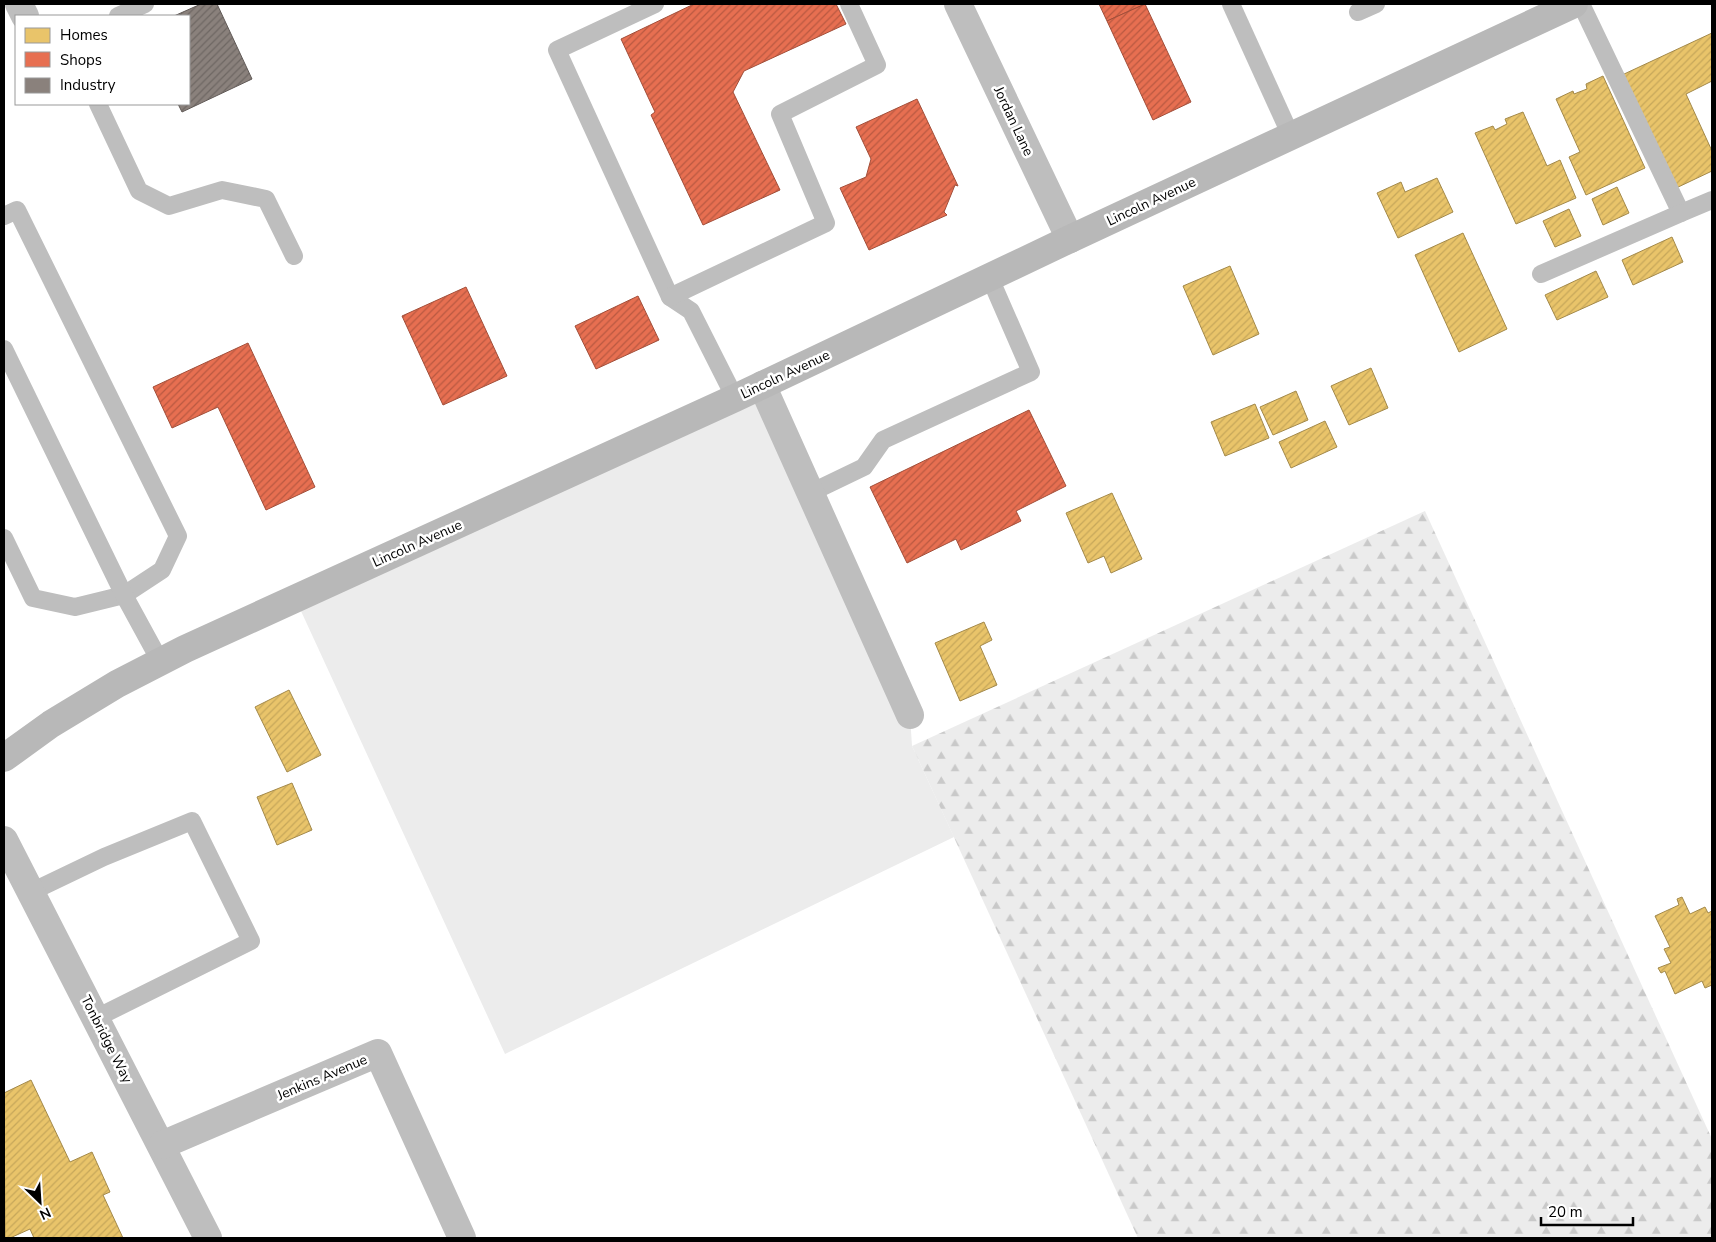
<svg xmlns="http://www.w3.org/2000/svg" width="1716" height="1242" font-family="'Nunito Sans',sans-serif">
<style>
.green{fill:#ececec}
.forest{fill:url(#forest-firs)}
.homes{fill:url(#homes-hatch);stroke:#a3894a}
.shops{fill:url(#shops-hatch);stroke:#a24e39}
.industry{fill:url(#industry-hatch);stroke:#615a57}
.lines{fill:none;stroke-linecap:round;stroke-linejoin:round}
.service{stroke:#bebebe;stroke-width:18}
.minor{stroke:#bebebe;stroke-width:28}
.secondary{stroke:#b8b8b8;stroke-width:28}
.labels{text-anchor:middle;stroke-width:5;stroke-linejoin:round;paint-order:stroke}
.street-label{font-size:14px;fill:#000;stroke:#fff}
</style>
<defs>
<pattern id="forest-firs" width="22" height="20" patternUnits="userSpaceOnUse" patternTransform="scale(1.25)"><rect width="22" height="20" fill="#ececec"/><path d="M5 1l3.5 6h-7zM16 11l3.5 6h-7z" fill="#c9c9c9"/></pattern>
<pattern id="homes-hatch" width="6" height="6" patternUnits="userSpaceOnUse" patternTransform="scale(1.25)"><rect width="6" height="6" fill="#e9c46a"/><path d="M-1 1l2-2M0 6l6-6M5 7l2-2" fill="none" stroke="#c6a75a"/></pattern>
<pattern id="shops-hatch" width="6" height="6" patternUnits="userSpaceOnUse" patternTransform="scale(1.25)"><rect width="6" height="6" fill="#e76f51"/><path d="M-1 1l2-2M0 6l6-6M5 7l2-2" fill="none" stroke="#b95941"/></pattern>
<pattern id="industry-hatch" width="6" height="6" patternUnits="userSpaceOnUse" patternTransform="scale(1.25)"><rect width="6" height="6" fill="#8a817c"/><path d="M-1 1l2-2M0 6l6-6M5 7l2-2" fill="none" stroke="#6e6763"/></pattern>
</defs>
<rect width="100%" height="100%" fill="#fff"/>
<!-- green -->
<polygon class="green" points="762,385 910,715 912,746 954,837 505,1054 295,598"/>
<!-- forest -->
<polygon class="forest" points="1425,511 1712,1139 1712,1238 1138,1238 912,746"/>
<!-- homes -->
<g class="homes">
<polygon points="1712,33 1712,81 1686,94 1712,151 1712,171 1674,189 1622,75"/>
<polygon points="1603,76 1645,168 1586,195 1569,157 1580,152 1556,99 1573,91 1574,94 1587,89 1586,84"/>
<polygon points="1523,112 1547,166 1560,160 1576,198 1516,224 1475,133 1493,126 1495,130 1507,124 1505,119"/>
<polygon points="1437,178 1453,212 1398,238 1377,193 1401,182 1405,192"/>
<polygon points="1617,187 1629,213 1603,225 1592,199"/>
<polygon points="1569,209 1581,236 1555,247 1543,221"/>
<polygon points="1463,233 1507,329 1459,352 1415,255"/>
<polygon points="1672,237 1683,262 1633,285 1622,260"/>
<polygon points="1230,266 1259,334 1213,355 1183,286"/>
<polygon points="1596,271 1608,297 1557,320 1545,295"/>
<polygon points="1371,368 1388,408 1349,425 1331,386"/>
<polygon points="1296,391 1308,420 1273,435 1260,407"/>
<polygon points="1255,404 1269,438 1225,456 1211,422"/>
<polygon points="1325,421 1337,447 1291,468 1279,442"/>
<polygon points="1112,493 1142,559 1111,573 1104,556 1088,563 1066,513"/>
<polygon points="984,622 992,640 980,646 997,685 960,701 935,643"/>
<polygon points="289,690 321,755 287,772 255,707"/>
<polygon points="292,783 312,830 277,845 257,797"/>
<polygon points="1682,897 1690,914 1705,907 1708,913 1712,911 1712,985 1705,988 1702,981 1675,994 1665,971 1661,973 1658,968 1671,963 1664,949 1670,947 1655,916 1679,905 1677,899"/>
<polygon points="31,1080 70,1162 92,1152 110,1192 103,1195 123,1238 34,1238 30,1229 10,1238 5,1238 4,1093"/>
</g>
<!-- shops -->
<g class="shops">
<polygon points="694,4 836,4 846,24 744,71 733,92 780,190 703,225 651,115 655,112 621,39"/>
<polygon points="1099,4 1145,4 1107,21"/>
<polygon points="1145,4 1191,102 1153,120 1107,21"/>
<polygon points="917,99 958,186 955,185 944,212 947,215 869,250 840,188 866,177 871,159 856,127"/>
<polygon points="466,287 507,376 443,405 402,316"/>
<polygon points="638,296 659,340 596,369 575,326"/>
<polygon points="248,343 315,487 266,510 218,407 172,428 153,387"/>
<polygon points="1029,410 1066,486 1016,511 1021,521 961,550 956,539 907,563 870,487"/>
</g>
<!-- industry -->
<polygon class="industry" points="201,4 217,4 252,79 182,112 178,104 189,104 189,16 174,16"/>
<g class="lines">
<!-- service -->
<g class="service">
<polyline points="655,4 557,50 670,297 691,311 735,398"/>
<polyline points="1231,4 1291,136"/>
<polyline points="1581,4 1681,213 1712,200"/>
<polyline points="1358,12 1376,4"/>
<polyline points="118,16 145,4"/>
<polyline points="98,104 139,191 169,206 222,190 266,199 294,256"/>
<polyline points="4,216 17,210 178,536 162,570 124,595 75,607 33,598 4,538"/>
<polyline points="1541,274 1681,213"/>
<polyline points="670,297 826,223 780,114 877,65 849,4"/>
<polyline points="4,349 124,595 160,661"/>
<polyline points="810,493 864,467 883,440 1031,372 990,278"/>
<polyline points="31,892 104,857 192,821 251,941 96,1018"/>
</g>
<!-- minor -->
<g class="minor">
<polyline points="19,4 25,16"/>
<polyline points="958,4 1070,239"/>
<polyline points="762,385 910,715"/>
<polyline points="4,840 208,1238"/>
<polyline points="162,1145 378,1053 462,1238"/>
</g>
<!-- secondary -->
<polyline class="secondary" points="4,758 51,724 117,684 185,649 735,398 1070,239 1574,4"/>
</g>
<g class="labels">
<!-- street labels -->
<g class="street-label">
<text transform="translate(1014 121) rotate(65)" y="5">Jordan Lane</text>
<text transform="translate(1151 201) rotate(-25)" y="5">Lincoln Avenue</text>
<text transform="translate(785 374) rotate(-25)" y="5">Lincoln Avenue</text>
<text transform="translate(417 543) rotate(-24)" y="5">Lincoln Avenue</text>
<text transform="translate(107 1039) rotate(63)" y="5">Tonbridge Way</text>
<text transform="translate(322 1077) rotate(-23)" y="5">Jenkins Avenue</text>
</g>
</g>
<!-- border -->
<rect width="1716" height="1242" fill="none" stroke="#000000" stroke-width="10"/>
<!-- legend -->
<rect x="15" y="15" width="175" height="90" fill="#ffffff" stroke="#999999"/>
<rect x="25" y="28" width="25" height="15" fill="#e9c46a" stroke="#999999"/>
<text x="60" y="40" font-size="15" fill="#000000">Homes</text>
<rect x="25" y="52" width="25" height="15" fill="#e76f51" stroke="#999999"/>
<text x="60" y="65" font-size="15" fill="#000000">Shops</text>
<rect x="25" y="78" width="25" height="15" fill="#8a817c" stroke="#999999"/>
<text x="60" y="90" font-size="15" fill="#000000">Industry</text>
<!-- north arrow -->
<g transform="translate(40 1202) rotate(155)" stroke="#ffffff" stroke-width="4" paint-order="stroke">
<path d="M0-4L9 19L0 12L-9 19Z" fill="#000000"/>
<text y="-8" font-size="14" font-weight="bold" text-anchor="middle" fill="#000000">N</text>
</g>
<!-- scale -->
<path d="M1541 1217v8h92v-8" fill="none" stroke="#000000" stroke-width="2.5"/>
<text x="1548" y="1217" font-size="15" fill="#000000" stroke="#ffffff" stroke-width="4" paint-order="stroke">20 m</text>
</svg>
